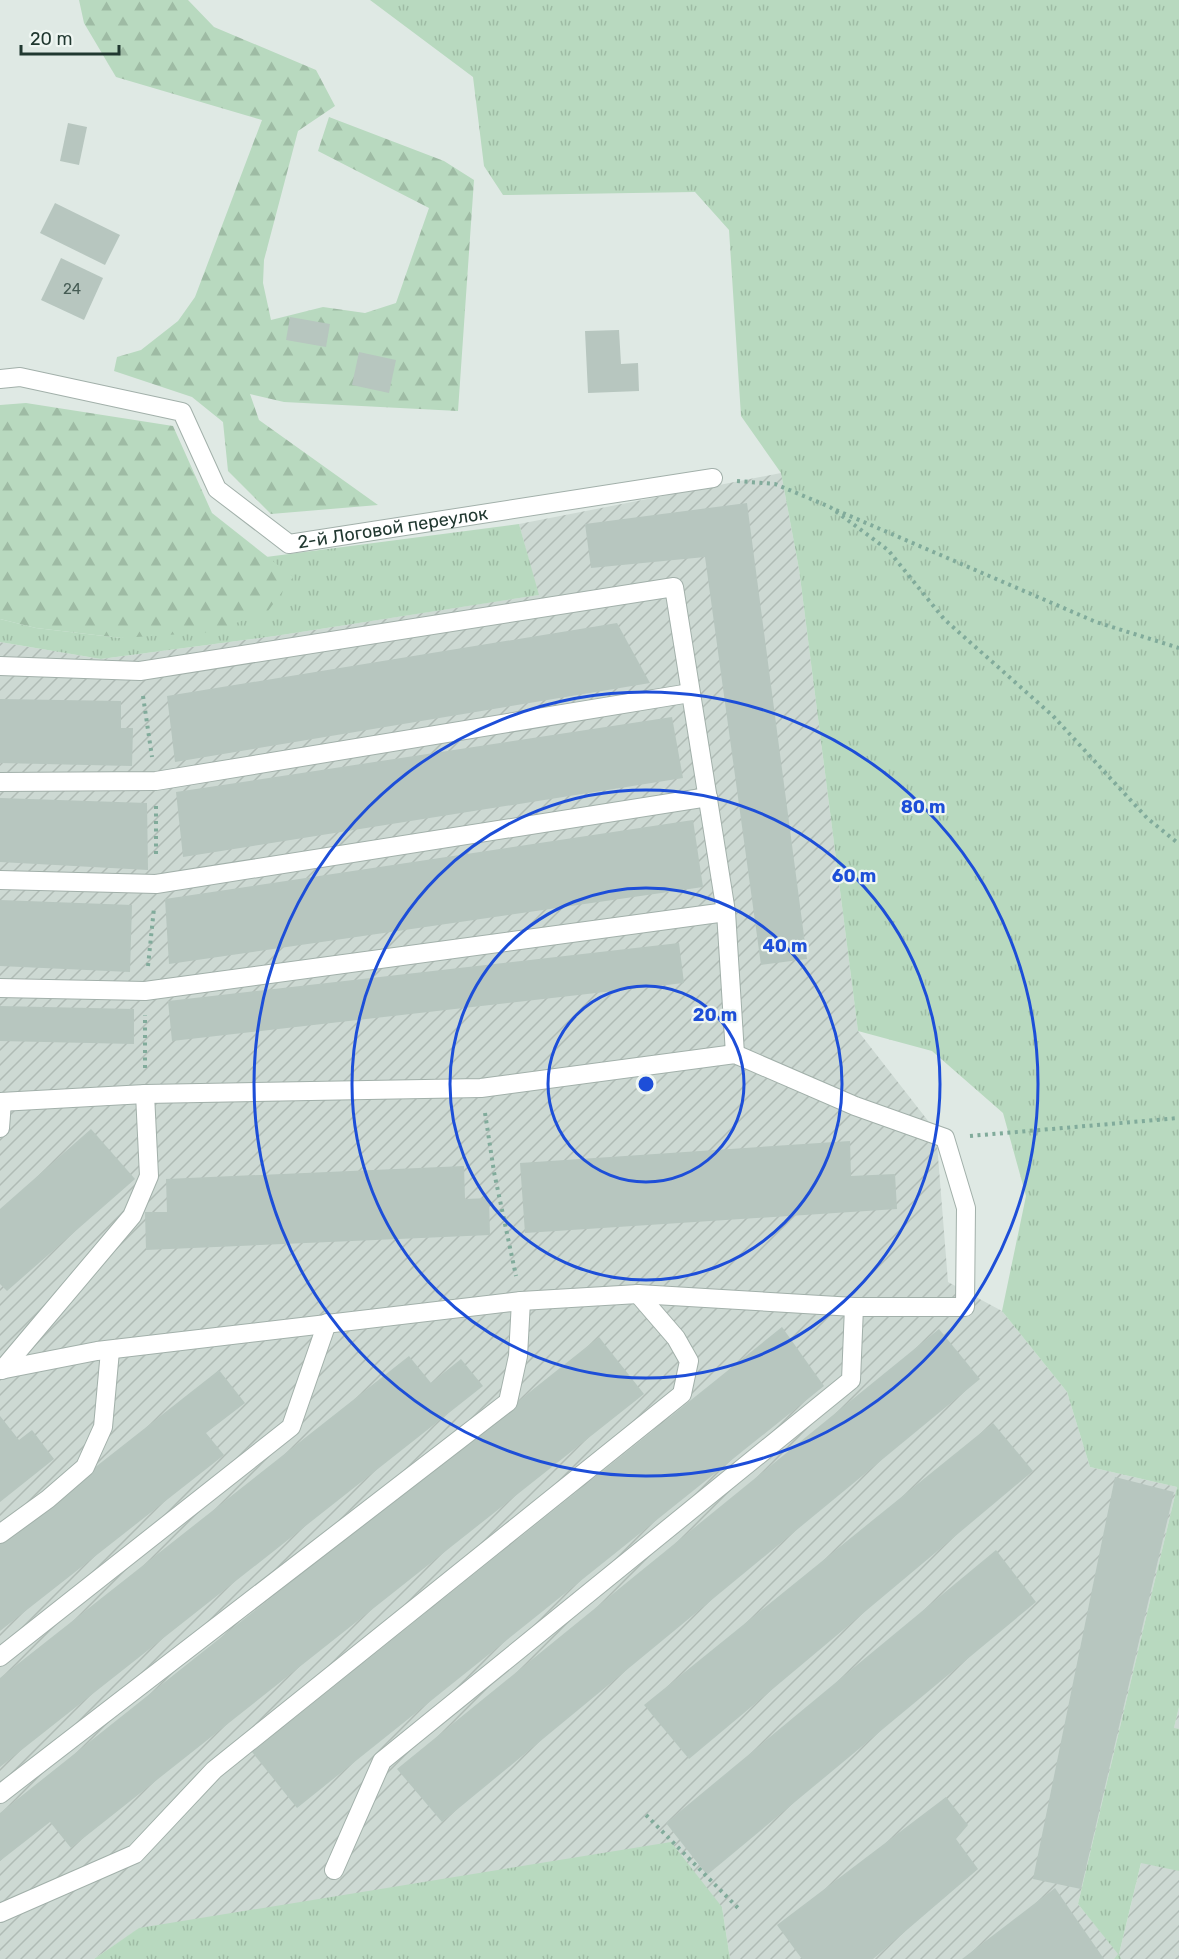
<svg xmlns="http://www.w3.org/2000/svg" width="1179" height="1959" font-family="Rubik,sans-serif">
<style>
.industrial{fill:url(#industrial-furrows)}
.grass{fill:url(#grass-tufts)}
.forest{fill:url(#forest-firs)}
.building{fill:#b7c6bf}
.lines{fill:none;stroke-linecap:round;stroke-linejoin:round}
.minor-casing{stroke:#a2b0aa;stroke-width:20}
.path{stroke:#81ab9b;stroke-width:4;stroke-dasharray:3 4.5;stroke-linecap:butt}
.minor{stroke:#fff;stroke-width:18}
.ring{fill:none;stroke:#1d4ed8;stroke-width:3}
.labels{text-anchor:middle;stroke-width:4.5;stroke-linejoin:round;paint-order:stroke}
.number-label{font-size:15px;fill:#465c54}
.street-label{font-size:18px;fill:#213830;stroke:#eff6f2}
.centre{fill:#1d4ed8;stroke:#eff6f2;stroke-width:3}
.ring-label{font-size:18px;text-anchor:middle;font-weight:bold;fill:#1d4ed8;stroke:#eff6f2;stroke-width:4.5;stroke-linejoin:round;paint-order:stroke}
</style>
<defs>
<pattern id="industrial-furrows" width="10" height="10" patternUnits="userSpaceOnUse" patternTransform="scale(1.5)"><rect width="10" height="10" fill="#cdd9d3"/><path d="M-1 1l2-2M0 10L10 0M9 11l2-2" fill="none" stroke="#b0bbb5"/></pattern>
<pattern id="grass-tufts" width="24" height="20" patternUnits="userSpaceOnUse" patternTransform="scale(1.5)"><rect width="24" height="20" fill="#b8d9bf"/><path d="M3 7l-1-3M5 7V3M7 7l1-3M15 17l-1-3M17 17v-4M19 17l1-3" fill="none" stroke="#9ebba4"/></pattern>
<pattern id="forest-firs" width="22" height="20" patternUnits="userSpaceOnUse" patternTransform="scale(1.5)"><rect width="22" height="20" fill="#b8d9bf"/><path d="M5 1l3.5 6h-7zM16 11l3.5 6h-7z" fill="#9ebba4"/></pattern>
</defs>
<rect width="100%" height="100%" fill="#dfe9e4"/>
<!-- industrial -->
<polygon class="industrial" points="781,473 799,569 858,1031 936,1131 948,1282 1002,1311 1067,1392 1090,1467 1177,1487 1078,1904 1119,1954 1179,1707 1179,1959 1121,1959 1118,1955 1114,1959 730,1959 722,1907 140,1928 94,1959 0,1959 0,642 101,659 275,636 538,595 519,524"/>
<!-- grass -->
<g class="grass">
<polygon points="370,0 1179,0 1179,1707 1174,1728 1179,1729 1179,1871 1141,1863 1119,1954 1121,1959 1114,1959 1118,1954 1078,1904 1177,1487 1090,1467 1067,1392 1002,1311 1026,1196 1003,1113 932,1051 858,1031 799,569 781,473 741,416 729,230 695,192 503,195 484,166 473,77"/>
<polygon points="519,524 539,595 275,636 101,659 0,642 0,619 36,628 121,638 292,578 266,557"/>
<polygon points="671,1842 722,1907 730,1959 94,1959 139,1928"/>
</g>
<!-- forest -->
<g class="forest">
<polygon points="79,0 188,0 214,27 316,70 335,106 298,131 264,260 263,283 271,320 323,307 365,313 396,303 429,208 318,151 329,117 444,161 474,180 458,411 284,402 250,394 259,420 378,505 271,514 228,471 223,422 192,397 114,371 117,357 141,350 178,321 195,297 262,120 116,77 84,23"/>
<polygon points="26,403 173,426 212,513 293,577 268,611 212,632 121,638 36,628 0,619 0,405"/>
</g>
<!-- building -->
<g class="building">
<polygon points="68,123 87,127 79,165 60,161"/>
<polygon points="55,203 120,235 105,265 40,233"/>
<polygon points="61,258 103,278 84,320 41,300"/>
<polygon points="290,317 330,324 326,347 286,340"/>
<polygon points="619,330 621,364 638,363 639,391 588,393 585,331"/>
<polygon points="359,352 396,360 389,393 352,385"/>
<polygon points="747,503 807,959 761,965 705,557 591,568 585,524"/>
<polygon points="617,623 650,683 175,762 167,696"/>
<polygon points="0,699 121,701 121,728 133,728 132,766 0,763"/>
<polygon points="672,717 683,778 183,857 176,792"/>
<polygon points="0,798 147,803 148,870 0,862"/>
<polygon points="693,820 703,887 169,964 165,899"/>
<polygon points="0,900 132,905 130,972 0,966"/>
<polygon points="679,943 684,983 172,1041 168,1001"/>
<polygon points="0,1006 134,1009 134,1044 0,1041"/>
<polygon points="91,1129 135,1179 7,1291 0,1284 0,1209"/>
<polygon points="850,1141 851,1176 895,1174 897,1209 525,1233 520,1163"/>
<polygon points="464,1166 465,1199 489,1198 490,1235 146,1250 145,1212 167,1212 166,1179"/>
<polygon points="782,1327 824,1386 297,1808 252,1752"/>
<polygon points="939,1329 980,1379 442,1822 397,1769"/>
<polygon points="599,1337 644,1394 71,1848 50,1822 0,1861 0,1813"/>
<polygon points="409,1356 431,1383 461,1359 483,1386 0,1767 0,1678"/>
<polygon points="219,1370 245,1403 206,1433 224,1455 0,1631 0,1542"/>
<polygon points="0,1416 19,1440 32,1430 54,1459 0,1502"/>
<polygon points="993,1423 1033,1471 689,1759 644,1705"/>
<polygon points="1115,1477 1174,1492 1081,1889 1033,1879"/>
<polygon points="996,1550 1036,1602 707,1875 666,1823"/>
<polygon points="946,1797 968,1825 956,1839 978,1869 873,1959 802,1959 777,1925"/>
<polygon points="1055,1888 1104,1959 962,1959"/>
</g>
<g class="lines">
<defs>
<g id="minor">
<path id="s1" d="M 0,379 L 20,377 L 182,412 L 217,489 L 289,544 L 713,478"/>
<polyline points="0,666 140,671 674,587 726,912 735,1054"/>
<polyline points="0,782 156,781 690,693"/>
<polyline points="0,880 156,884 708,797"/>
<polyline points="0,988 145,991 726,912"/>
<polyline points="0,1102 145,1094 481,1088 735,1054 855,1106 945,1138 966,1208 965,1307 854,1307 638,1294 521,1301 97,1351 0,1370"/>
<polyline points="0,1128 2,1102"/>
<polyline points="2,1370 132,1216 149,1176 145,1094"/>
<polyline points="0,1534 48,1499 85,1467 103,1427 110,1351"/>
<polyline points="0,1657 291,1427 327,1323"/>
<polyline points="0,1794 508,1402 518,1356 521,1301"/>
<polyline points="334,1870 382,1761 851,1380 854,1307"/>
<polyline points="0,1913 135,1854 214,1770 682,1394 689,1361 676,1338 638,1294"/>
</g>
</defs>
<!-- minor casing -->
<use href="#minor" class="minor-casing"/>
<!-- path -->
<g class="path">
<polyline points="737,481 775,484 830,507 888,550 944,619 1053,716 1147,818 1179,844"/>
<polyline points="836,510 1096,622 1179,648"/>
<polyline points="143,696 152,757"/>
<polyline points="156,806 156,858"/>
<polyline points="148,966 154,908"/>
<polyline points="145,1068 145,1015"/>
<polyline points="485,1113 494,1172 516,1276"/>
<polyline points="970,1136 1179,1118"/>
<polyline points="646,1815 740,1910"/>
</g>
<!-- minor -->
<use href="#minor" class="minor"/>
</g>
<!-- distance rings -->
<g class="ring">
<circle cx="646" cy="1084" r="98"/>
<circle cx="646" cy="1084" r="196"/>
<circle cx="646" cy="1084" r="294"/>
<circle cx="646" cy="1084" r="392"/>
</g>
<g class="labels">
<!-- number labels -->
<g class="number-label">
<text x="72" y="294">24</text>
</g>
<!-- street labels -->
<g class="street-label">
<text dy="6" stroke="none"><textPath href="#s1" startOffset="466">2-й Логовой переулок</textPath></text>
</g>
</g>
<circle cx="646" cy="1084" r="9" class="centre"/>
<g class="ring-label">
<text x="923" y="813">80 m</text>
<text x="854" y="882">60 m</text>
<text x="785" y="952">40 m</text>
<text x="715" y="1021">20 m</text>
</g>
<!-- scale -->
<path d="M21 45v9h98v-9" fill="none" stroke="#213830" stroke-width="3"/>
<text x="30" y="45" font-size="18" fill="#213830" stroke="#eff6f2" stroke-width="4.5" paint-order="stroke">20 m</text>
</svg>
